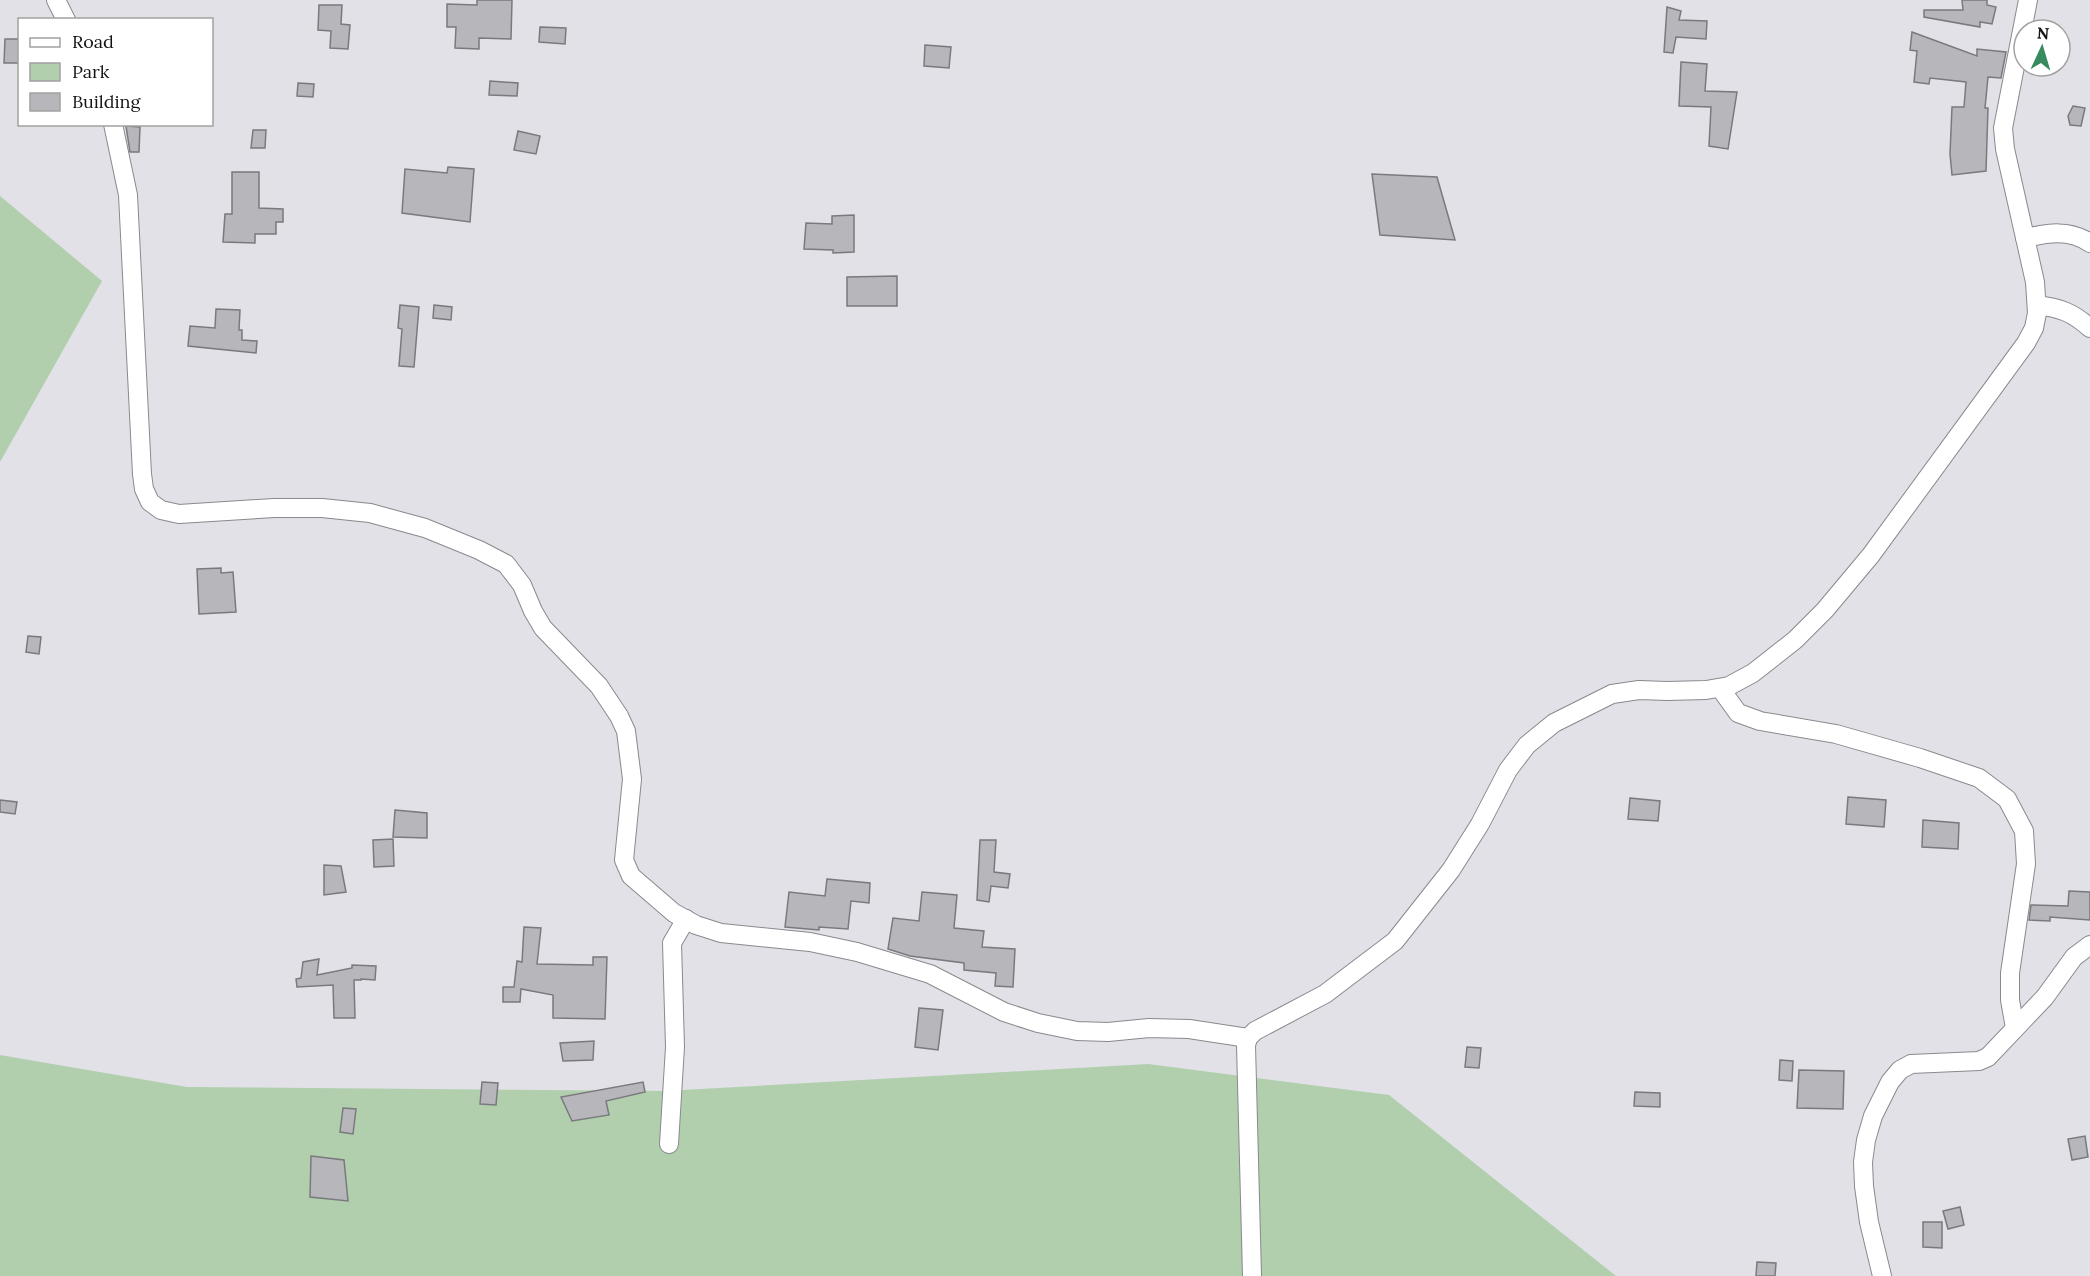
<svg xmlns="http://www.w3.org/2000/svg" width="2090" height="1276" font-family="Lora,serif">
<style>
.green{fill:#b1cfad}
.building{fill:#b6b6bb;stroke:#7a7a7e;stroke-width:1.5}
.lines{fill:none;stroke-linecap:round;stroke-linejoin:round}
.minor-casing{stroke:#89898e;stroke-width:20}
.minor{stroke:#fff;stroke-width:18}
</style>
<rect width="100%" height="100%" fill="#e1e1e7"/>
<!-- green -->
<g class="green">
<polygon points="0,196 102,281 0,462"/>
<polygon points="0,1055 187,1087 665,1091 1148,1064 1389,1095 1616,1276 0,1276"/>
</g>
<!-- building -->
<g class="building">
<polygon points="477,0 512,0 511,39 479,38 479,49 455,48 456,27 447,27 447,4 477,5"/>
<polygon points="1962,0 1987,0 1987,5 1996,7 1992,24 1980,22 1980,27 1924,17 1924,10 1963,10"/>
<polygon points="319,5 342,5 341,24 350,25 348,49 330,48 331,31 318,30"/>
<polygon points="1667,7 1681,11 1679,20 1707,21 1706,39 1676,37 1673,53 1664,52"/>
<polygon points="540,27 566,28 565,44 539,42"/>
<polygon points="1912,32 1977,56 1977,49 2006,52 2001,78 1988,77 1985,108 1988,108 1986,171 1952,175 1950,154 1952,107 1964,107 1966,82 1930,78 1929,84 1914,82 1917,51 1910,50"/>
<polygon points="5,39 20,39 20,63 4,63"/>
<polygon points="925,45 951,47 949,68 924,66"/>
<polygon points="1681,62 1707,64 1705,91 1737,92 1728,149 1709,146 1711,107 1679,106"/>
<polygon points="490,81 518,83 517,96 489,95"/>
<polygon points="298,83 314,84 313,97 297,96"/>
<polygon points="2073,106 2085,108 2081,126 2070,125 2068,116"/>
<polygon points="126,126 140,127 139,152 130,152"/>
<polygon points="253,130 266,130 265,148 251,148"/>
<polygon points="518,131 540,136 536,154 514,150"/>
<polygon points="448,167 474,169 470,222 402,213 405,169 447,173"/>
<polygon points="232,172 259,172 259,208 283,209 283,222 276,222 276,234 255,234 255,243 223,242 225,214 232,214"/>
<polygon points="1372,174 1437,177 1455,240 1380,235"/>
<polygon points="854,215 854,252 833,253 833,250 804,249 806,223 832,224 832,216"/>
<polygon points="897,276 897,306 847,306 847,277"/>
<polygon points="400,305 419,307 414,367 399,366 402,329 398,328"/>
<polygon points="434,305 452,307 451,320 433,318"/>
<polygon points="216,309 240,310 239,330 242,330 242,340 257,341 256,353 188,346 190,326 215,328"/>
<polygon points="221,568 221,573 233,572 236,612 199,614 197,569"/>
<polygon points="28,636 41,637 39,654 26,652"/>
<polygon points="1848,797 1886,800 1884,827 1846,824"/>
<polygon points="1630,798 1660,801 1658,821 1628,819"/>
<polygon points="0,800 17,802 15,814 0,812"/>
<polygon points="395,810 427,813 427,838 393,837"/>
<polygon points="1923,820 1959,823 1958,849 1922,847"/>
<polygon points="393,839 394,866 374,867 373,840"/>
<polygon points="980,840 996,840 994,872 1010,874 1008,888 991,886 989,902 977,900"/>
<polygon points="324,865 341,866 346,892 324,895"/>
<polygon points="827,879 870,883 869,903 851,901 848,929 819,927 819,930 785,927 789,892 825,896"/>
<polygon points="2069,891 2090,892 2090,920 2050,917 2050,921 2029,920 2031,905 2068,906"/>
<polygon points="922,892 957,895 954,928 984,931 982,947 1015,949 1013,987 995,986 996,973 964,970 964,963 910,956 888,949 893,918 919,921"/>
<polygon points="524,927 541,928 537,964 593,965 593,957 607,957 605,1019 553,1018 553,995 521,989 520,1002 503,1002 503,987 514,987 517,961 522,962"/>
<polygon points="319,959 317,975 352,968 352,965 376,966 375,980 361,979 361,980 354,980 355,1018 334,1018 333,985 297,987 296,979 301,978 303,962"/>
<polygon points="919,1008 943,1010 938,1050 915,1047"/>
<polygon points="594,1041 593,1060 563,1061 560,1043"/>
<polygon points="1467,1047 1481,1048 1479,1068 1465,1067"/>
<polygon points="1780,1060 1793,1061 1792,1081 1779,1080"/>
<polygon points="1799,1070 1844,1071 1843,1109 1797,1108"/>
<polygon points="482,1082 498,1083 496,1105 480,1104"/>
<polygon points="643,1082 645,1092 606,1101 609,1115 572,1121 561,1097"/>
<polygon points="1635,1092 1660,1093 1660,1107 1634,1106"/>
<polygon points="343,1108 356,1109 353,1134 340,1132"/>
<polygon points="2085,1136 2088,1157 2072,1160 2068,1139"/>
<polygon points="311,1156 344,1160 348,1201 310,1197"/>
<polygon points="1960,1207 1964,1225 1948,1229 1943,1211"/>
<polygon points="1923,1222 1942,1222 1942,1248 1923,1247"/>
<polygon points="1757,1262 1776,1263 1775,1276 1756,1276"/>
</g>
<g class="lines">
<defs>
<g id="minor">
<polyline points="56,0 66,20"/>
<polyline points="113,124 128,195 142,474 144,489 150,502 161,510 179,514 274,508 322,508 370,513 425,528 479,550 506,564 522,585 533,611 543,628 599,686 619,716 626,731 632,779 624,860 631,876 674,913 696,925 721,933 810,942 857,952 930,974 1004,1012 1038,1023 1077,1031 1108,1032 1149,1028 1189,1029 1248,1038"/>
<path d="M 2025,238 C 2048,233 2069,229 2090,243"/>
<path d="M 2037,305 C 2060,308 2072,312 2090,328"/>
<polyline points="1720,688 1738,713 1760,721 1836,734 1920,758 1979,778 2007,799 2024,831 2026,864 2010,973 2010,1000 2015,1028"/>
<polyline points="669,1144 675,1047 672,943 686,919"/>
<polyline points="1252,1276 1246,1045 1248,1038 1255,1031 1325,994 1395,941 1451,870 1480,824 1508,770 1527,745 1554,723 1612,694 1639,690 1667,691 1706,690 1729,686 1753,673 1795,640 1825,610 1871,555 2026,343 2034,328 2037,313 2035,282 2005,149 2003,128 2028,0"/>
<polyline points="1882,1276 1869,1222 1864,1186 1863,1162 1866,1140 1873,1116 1890,1082 1900,1070 1911,1064 1979,1061 1988,1057 2045,997 2074,957 2090,945"/>
</g>
</defs>
<!-- minor casing -->
<use href="#minor" class="minor-casing"/>
<!-- minor -->
<use href="#minor" class="minor"/>
</g>
<!-- legend -->
<rect x="18" y="18" width="195" height="108" fill="#ffffff" stroke="#a1a1a1" stroke-width="1.5"/>
<rect x="30" y="38" width="30" height="9" fill="#ffffff" stroke="#a1a1a1" stroke-width="1.5"/>
<text x="72" y="48" font-size="18" fill="#131315">Road</text>
<rect x="30" y="63" width="30" height="18" fill="#b1cfad" stroke="#a1a1a1" stroke-width="1.5"/>
<text x="72" y="78" font-size="18" fill="#131315">Park</text>
<rect x="30" y="93" width="30" height="18" fill="#b6b6bb" stroke="#a1a1a1" stroke-width="1.5"/>
<text x="72" y="108" font-size="18" fill="#131315">Building</text>
<!-- north arrow -->
<g transform="translate(2042 48) rotate(4)"><circle r="28" fill="#ffffff" stroke="#a1a1a1" stroke-width="1.5"/>
<path d="M0-4.5L10 22L0 15L-10 22Z" fill="#378b5e"/>
<text y="-9" font-size="16" font-weight="bold" text-anchor="middle" fill="#131315">N</text>
</g>
</svg>
